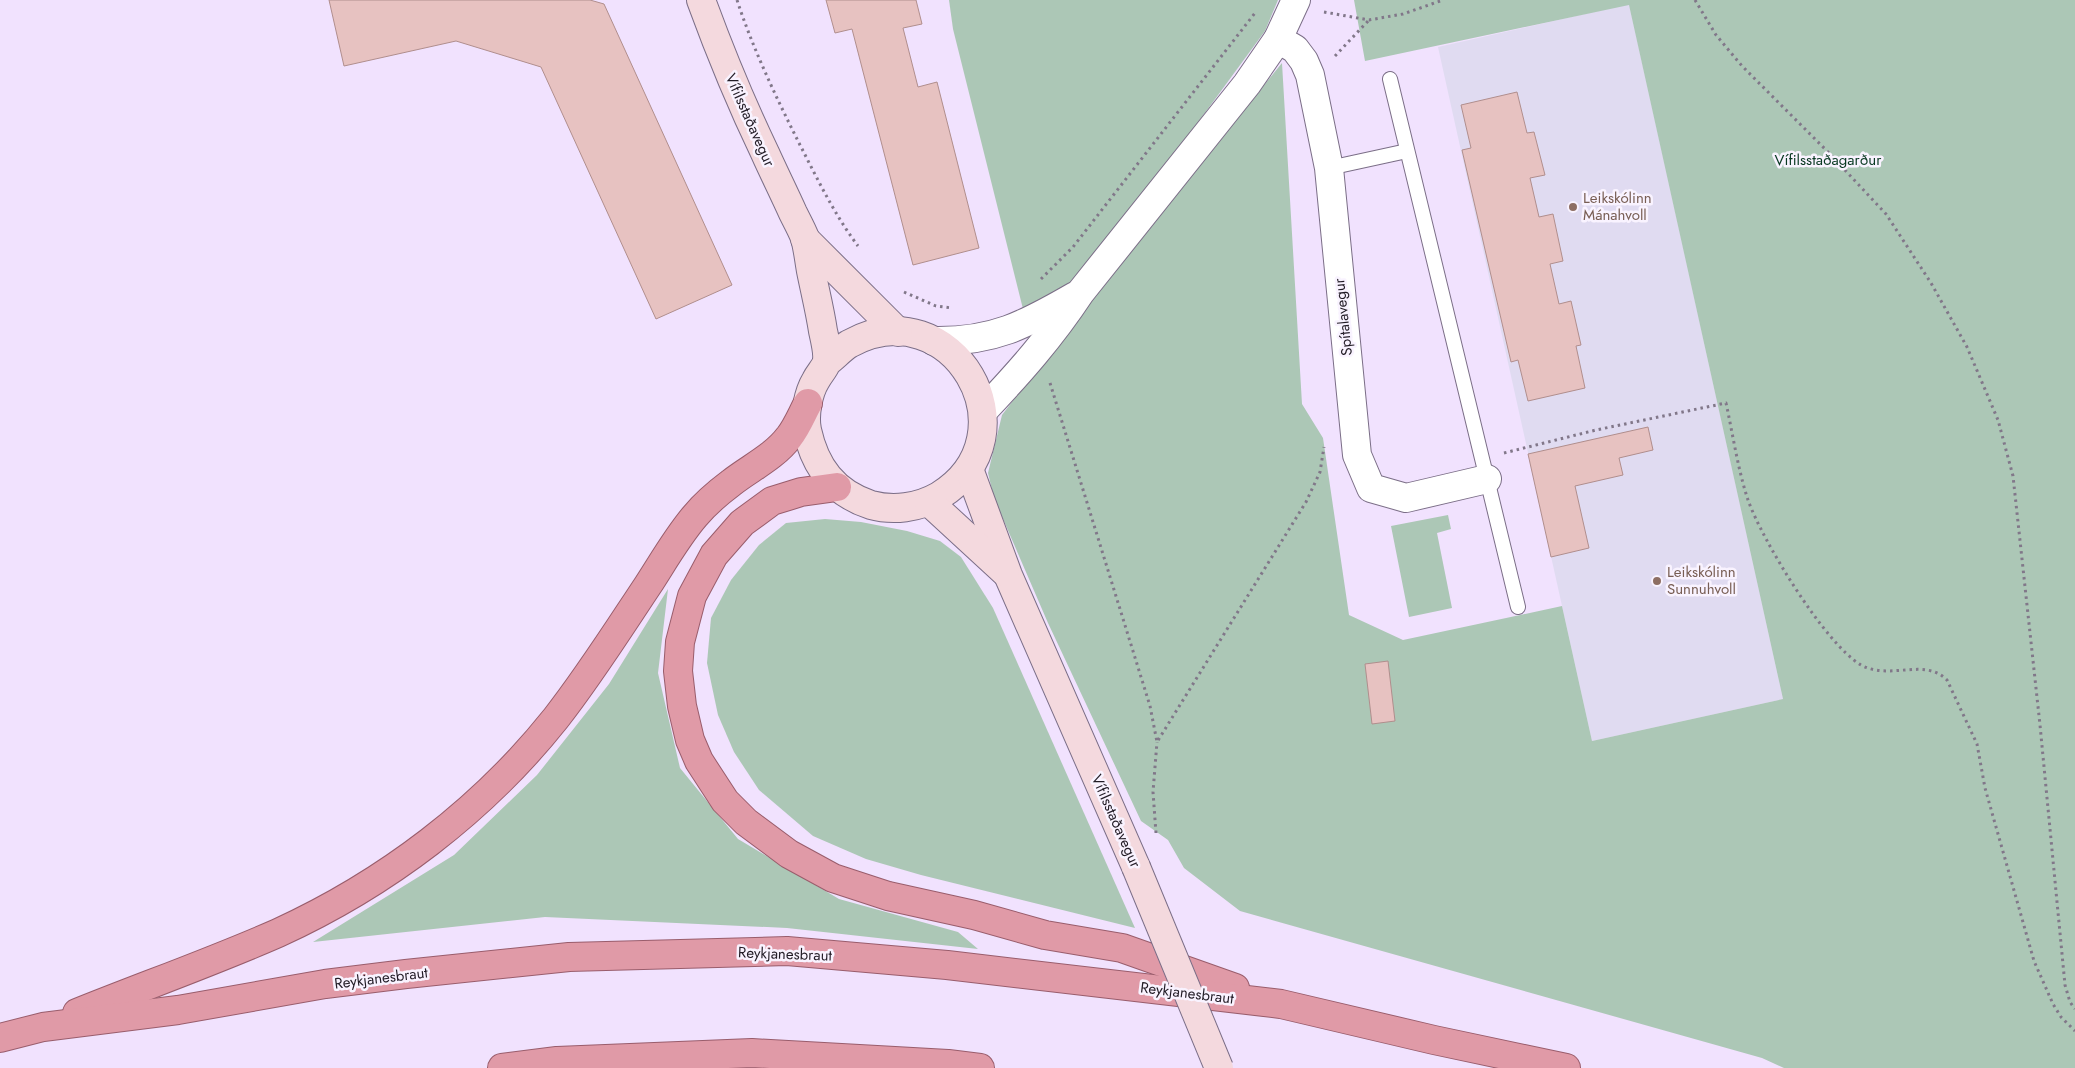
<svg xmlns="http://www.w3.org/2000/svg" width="2075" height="1068" font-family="Jost,sans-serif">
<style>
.education{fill:#e0dbf1}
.green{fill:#acc7b6}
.building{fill:#e7c2c1;stroke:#b08e8d}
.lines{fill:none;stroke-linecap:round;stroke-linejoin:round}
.service-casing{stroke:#7b6e87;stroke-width:16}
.minor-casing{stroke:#7b6e87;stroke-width:30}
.secondary-casing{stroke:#7b6e87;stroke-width:30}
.trunk-casing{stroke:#995d6c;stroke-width:30}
.path{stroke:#817789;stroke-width:3;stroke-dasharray:2.5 4;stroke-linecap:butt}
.service{stroke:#fff;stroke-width:14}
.minor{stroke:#fff;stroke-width:28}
.secondary{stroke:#f4d9de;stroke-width:28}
.trunk{stroke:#e09aa7;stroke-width:28}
.secondary-bridge-casing{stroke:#7b6e87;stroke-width:30;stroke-linecap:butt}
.secondary-bridge{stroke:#f4d9de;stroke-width:28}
.education-dot{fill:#8d6e63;stroke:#f9f3ff;stroke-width:2}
.labels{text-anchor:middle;stroke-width:5;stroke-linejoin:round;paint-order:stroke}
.street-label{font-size:15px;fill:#221c26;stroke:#f9f3ff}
.park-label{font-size:15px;fill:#083821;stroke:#f9f3ff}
.education-label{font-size:15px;fill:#785e54;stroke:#f9f3ff;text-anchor:start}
</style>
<rect width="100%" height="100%" fill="#f1e2fe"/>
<!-- education -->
<polygon class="education" points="1629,4 1783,699 1592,741 1438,47"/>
<!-- green -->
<g class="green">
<polygon points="949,0 1278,0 1265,31 1089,271 1025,317 953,29"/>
<polygon points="1354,0 2075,0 2075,1068 1784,1068 1762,1058 1240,911 1184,868 1168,840 1141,821 1048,623 994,498 988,473 1002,415 1097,291 1282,63 1302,404 1323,438 1349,615 1403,640 1562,606 1592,741 1783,699 1629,5 1365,61"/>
<polygon points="1448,515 1451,529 1437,533 1452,608 1409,617 1391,526"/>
<polygon points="825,519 861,522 907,531 940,541 961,557 993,608 1135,928 921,875 866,859 813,836 759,790 734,752 718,715 707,663 711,618 731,580 759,545 786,523"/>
<polygon points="668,589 658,673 680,768 738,839 839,899 958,932 978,949 787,928 545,917 313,942 454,855 537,775 609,684"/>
</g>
<!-- building -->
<g class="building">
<polygon points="329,0 590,0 604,4 732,285 656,319 541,67 456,41 344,66"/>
<polygon points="826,0 916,0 922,24 903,28 918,87 937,82 979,248 913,265 852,29 835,33"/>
<polygon points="1517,92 1527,133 1534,132 1545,175 1530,178 1539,217 1553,214 1563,261 1550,264 1559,304 1571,301 1581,345 1576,346 1585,388 1528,401 1518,360 1511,362 1462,150 1471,148 1461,105"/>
<polygon points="1648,427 1653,450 1619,458 1623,475 1575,486 1589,548 1551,557 1528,454"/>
<polygon points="1388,661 1395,721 1372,724 1365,664"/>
</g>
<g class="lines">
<defs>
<g id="service">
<polyline points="1390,79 1518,607"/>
<polyline points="1329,168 1407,151"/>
</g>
<g id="minor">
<polyline points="1278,39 1295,49 1304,61 1310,75 1329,168 1357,455 1371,488 1406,498 1487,479"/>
<path d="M 934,341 C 993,342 1025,325 1075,296"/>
<path d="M 983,411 C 1019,373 1051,337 1080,293 L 1247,84 L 1278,39 L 1296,0"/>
</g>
<g id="secondary">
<path d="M 701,0 C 720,52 741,103 765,153 C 774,173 784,193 793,213 C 797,221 802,230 805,238 C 808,249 809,260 811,271 C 815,291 820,311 823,331 C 825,340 829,356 826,364 C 824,369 819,374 816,380 C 808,393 804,415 807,430 C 815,467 834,493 871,505 C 893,511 918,508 939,496 C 1038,435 952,287 849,344 C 841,349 834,357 827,362"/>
<polyline points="805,239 898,332"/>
<polyline points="969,469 1008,575 1136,867"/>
<polyline points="929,502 1005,572"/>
</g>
<g id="trunk">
<polyline points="837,487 801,492 772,501 742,523 714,555 692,596 680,642 678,671 682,706 690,740 699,761 725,801 746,822 789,854 833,878 888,896 974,915 1045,935 1122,948 1235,988"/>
<path d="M 77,1013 C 144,986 212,962 278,933 C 385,884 482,811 556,718 C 589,676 618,630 648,585 C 663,562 677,537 695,516 C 705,504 719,492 731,483 C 750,468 774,457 789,437 C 797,427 802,414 808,403"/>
<polyline points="0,1038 43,1027 178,1010 325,984 406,974 569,957 787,951 947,965 1281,1004 1434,1040 1566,1068"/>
<polyline points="502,1068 557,1061 752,1053 948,1064 980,1068"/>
</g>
</defs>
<!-- service casing -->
<use href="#service" class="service-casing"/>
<!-- minor casing -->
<use href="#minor" class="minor-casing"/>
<!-- secondary casing -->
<use href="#secondary" class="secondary-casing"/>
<!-- trunk casing -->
<use href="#trunk" class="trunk-casing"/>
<!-- path -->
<g class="path">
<path d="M 737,0 C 753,49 776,97 799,143 C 817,178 834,214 858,246"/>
<polyline points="1695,0 1716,35 1742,66 1828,152 1886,214 1931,283 1967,347 1998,420 2013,476 2040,725 2065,985 2070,1002 2075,1009"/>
<polyline points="1324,12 1369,20 1403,14 1443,0"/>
<polyline points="1335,56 1369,20"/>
<polyline points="1041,279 1073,247 1255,13"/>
<polyline points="904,292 936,306 952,308"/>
<polyline points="1050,383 1150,706 1157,742 1306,502 1320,472 1324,447"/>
<path d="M 1504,453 L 1596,430 L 1726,403 C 1733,435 1738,470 1748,500 C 1762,540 1825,644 1861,665 C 1890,681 1924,657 1947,680 L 1977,744 L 1985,788 L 2034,961 L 2053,1004 L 2061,1017 L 2075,1031"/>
<polyline points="1156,833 1153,792 1157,742"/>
</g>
<!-- service -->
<use href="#service" class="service"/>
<!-- minor -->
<use href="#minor" class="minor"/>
<!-- secondary -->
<use href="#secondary" class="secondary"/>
<!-- trunk -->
<use href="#trunk" class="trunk"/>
<defs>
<polyline id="secondary-bridge" points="1136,867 1219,1068"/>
</defs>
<!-- secondary-bridge casing -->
<use href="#secondary-bridge" class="secondary-bridge-casing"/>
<!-- secondary-bridge -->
<use href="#secondary-bridge" class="secondary-bridge"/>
</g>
<!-- markers -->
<g class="education-dot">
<circle cx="1573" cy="207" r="5"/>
<circle cx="1657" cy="581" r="5"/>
</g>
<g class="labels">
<!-- street labels -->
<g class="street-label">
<text transform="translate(750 120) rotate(66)" y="5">Vífilsstaðavegur</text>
<text transform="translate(1343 317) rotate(-96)" y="5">Spítalavegur</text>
<text transform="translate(1116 821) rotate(66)" y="5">Vífilsstaðavegur</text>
<text transform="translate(785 954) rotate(2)" y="5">Reykjanesbraut</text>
<text transform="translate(381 978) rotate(-7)" y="5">Reykjanesbraut</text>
<text transform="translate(1187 993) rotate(7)" y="5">Reykjanesbraut</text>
</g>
<!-- park labels -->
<g class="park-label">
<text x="1828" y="165">Vífilsstaðagarður</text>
</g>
<!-- education labels -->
<g class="education-label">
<text x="1583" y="203">Leikskólinn<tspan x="1583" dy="17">Mánahvoll</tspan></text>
<text x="1667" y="577">Leikskólinn<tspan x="1667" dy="17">Sunnuhvoll</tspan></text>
</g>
</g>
</svg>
